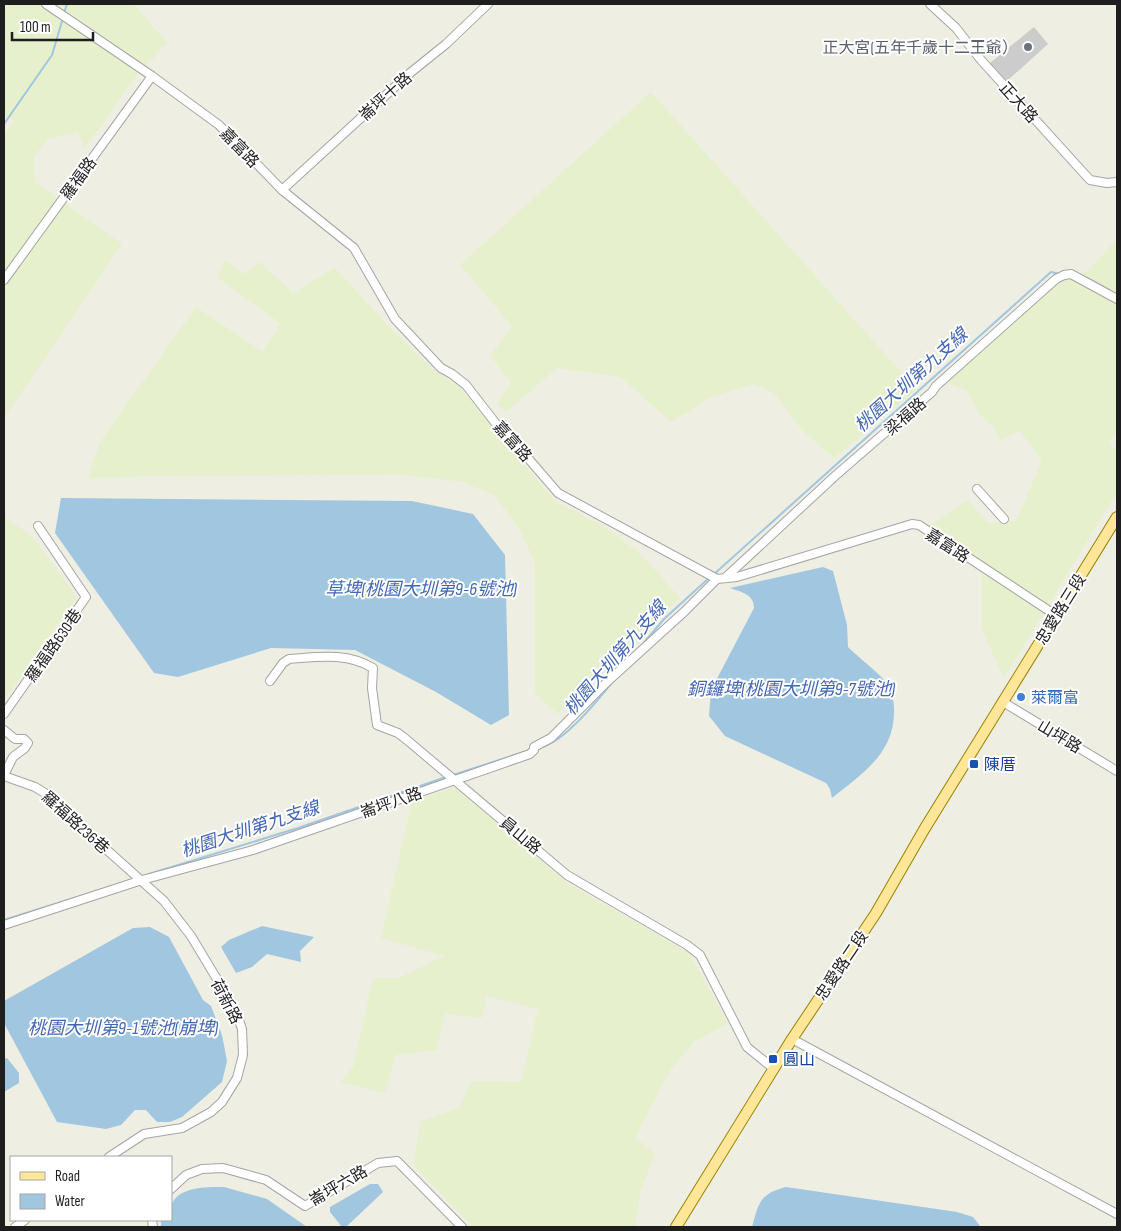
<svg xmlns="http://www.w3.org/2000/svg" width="1121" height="1231" font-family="'Sofia Sans Condensed','Noto Sans TC',sans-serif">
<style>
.religious{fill:#ccc}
.farmland{fill:#e6f0cd}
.water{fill:#a1c6e0}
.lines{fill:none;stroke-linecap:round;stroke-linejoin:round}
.stream{stroke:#a1c6e0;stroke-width:2}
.minor-casing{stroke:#a5a5a5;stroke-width:10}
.major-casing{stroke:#988200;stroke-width:12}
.minor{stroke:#fff;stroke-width:8}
.major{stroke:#ffe699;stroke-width:10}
.worship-dot{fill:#6b7280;stroke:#fff;stroke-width:2}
.shop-dot{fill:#3f7fe0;stroke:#fff;stroke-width:2}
.transit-dot{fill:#1a4fb4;stroke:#fff;stroke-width:2}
.labels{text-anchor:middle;stroke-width:4;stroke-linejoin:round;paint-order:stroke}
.worship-label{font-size:16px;fill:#5b616d;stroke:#fff;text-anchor:end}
.street-label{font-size:16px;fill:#1e1e1e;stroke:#fff}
.shop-label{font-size:16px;fill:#366cbe;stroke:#fff;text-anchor:start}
.transit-label{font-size:16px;fill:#164399;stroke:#fff;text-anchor:start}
.water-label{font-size:18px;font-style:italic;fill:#4467b3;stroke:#fff}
</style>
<rect width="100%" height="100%" fill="#efeee3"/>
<!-- religious -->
<polygon class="religious" points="1034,27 1048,44 1007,81 990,63"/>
<!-- farmland -->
<g class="farmland">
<polygon points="4,4 134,4 167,43 137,75 84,149 78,132 47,139 34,157 35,182 122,244 4,418 4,278 8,272 4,268 4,136 14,122 4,114"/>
<polygon points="651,92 917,390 834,458 802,430 774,393 754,384 711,397 671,422 621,377 557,368 506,412 497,404 511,382 490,356 512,326 460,265"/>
<polygon points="1117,239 1117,429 1108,443 1117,450 1117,492 1004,678 982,630 982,562 928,526 968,500 988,523 1016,521 1042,461 1020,431 1000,440 994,427 979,414 967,390 947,383 1059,281 1088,271"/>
<polygon points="225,260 243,274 260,262 293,293 335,268 392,330 433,369 457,384 555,501 601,525 638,551 680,598 558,714 535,694 535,562 518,527 494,495 463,482 405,475 158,476 88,478 100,442 196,307 262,351 281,324 217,277"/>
<polygon points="4,517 32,536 77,597 4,700"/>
<polygon points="455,787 566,882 689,953 728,1023 694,1042 671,1069 635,1137 655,1154 641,1189 635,1227 473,1227 413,1165 421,1121 459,1108 472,1081 521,1082 538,1009 486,996 482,1018 445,1014 436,1050 396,1055 385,1093 341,1082 353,1067 373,978 399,978 444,956 381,938 412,801"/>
</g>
<!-- water -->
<g class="water">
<polygon points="61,498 412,501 473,514 505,555 509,715 491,725 436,692 355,650 271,648 178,677 154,673 55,533"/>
<path d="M 823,567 L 833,571 L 847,625 L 848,647 C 858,657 880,674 888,684 C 892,690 894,703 894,710 C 895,753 862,774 832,798 L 830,789 L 826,783 L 725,736 L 709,716 L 711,690 L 754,608 C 754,594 741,592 730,588 Z"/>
<polygon points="262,926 314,937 300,951 301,962 267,954 252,967 236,973 221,947 229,940"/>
<polygon points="150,927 169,937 203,1000 211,1006 222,1035 227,1061 222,1082 182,1117 170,1122 157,1122 146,1110 135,1110 121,1125 106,1129 57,1122 4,1023 4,1001 133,928"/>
<polygon points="7,1058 19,1073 19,1083 4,1092 4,1059"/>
<polygon points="370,1184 378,1184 383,1192 346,1227 342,1227 330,1212 330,1207"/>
<path d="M 224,1187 L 267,1199 L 307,1227 L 161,1227 L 161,1220 L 171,1220 C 171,1216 171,1211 171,1207 C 176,1186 208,1187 224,1187 Z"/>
<path d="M 786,1187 L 957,1212 L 973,1217 L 981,1227 L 752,1227 C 759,1203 759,1194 786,1187 Z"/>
</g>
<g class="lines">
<!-- stream -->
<g class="stream">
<polyline points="64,13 67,4"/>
<polyline points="4,124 52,55 63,18"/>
<polyline points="1087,278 1109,290"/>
<polyline points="713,575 1051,272 1060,274"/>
<polyline points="642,645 664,619 709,578"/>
<path d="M 539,748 C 564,743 598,700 614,680"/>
<polyline points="453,775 530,750"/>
<polyline points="149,874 298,828 446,777"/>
<polyline points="4,920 116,885"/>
</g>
<defs>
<g id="minor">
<polyline points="46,4 152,76 219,125 282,190 354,248 395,319 441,368 452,374 466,385 497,425 527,457 558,493 717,579 737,577 912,524 919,525 1057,616"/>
<polyline points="930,4 956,28 981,60 1090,180 1107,183 1117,182"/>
<polyline points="282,190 410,73 446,44 488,4"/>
<polyline points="4,280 152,76"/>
<polyline points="977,489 1004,519"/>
<polyline points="725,578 835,476 932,392 936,386 1056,279 1064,275 1071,274 1117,299"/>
<path d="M 270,681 L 283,663 L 289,659 C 318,657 346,652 373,668 L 372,688 L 377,725 L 398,733 L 407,740 L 567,875 L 687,945 L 700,955 L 747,1047 L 774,1069"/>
<polyline points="1003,702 1117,771"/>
<polyline points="4,714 86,597 38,526"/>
<polyline points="4,730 15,739 24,739 28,743 25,748 13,757 4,775"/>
<polyline points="4,776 35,787 48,795 69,816 164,901 191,936 235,1009 242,1029 243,1055 237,1078 222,1102 211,1112 182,1128 144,1134 109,1157"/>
<polyline points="4,925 142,880 253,850 530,754 534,750 534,747 551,738 608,681 685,611 717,579"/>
<polyline points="792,1039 1117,1214"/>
<polyline points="171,1189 186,1175 202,1169 223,1168 266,1180 305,1206 378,1163 397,1161 462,1227"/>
<polyline points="152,1220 153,1227"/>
<polyline points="15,1227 25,1220"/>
</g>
<polyline id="major" points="676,1227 792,1039 876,913 925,828 1117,517"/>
</defs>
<!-- minor casing -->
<use href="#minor" class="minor-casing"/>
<!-- major casing -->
<use href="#major" class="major-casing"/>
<!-- minor -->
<use href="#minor" class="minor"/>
<!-- major -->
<use href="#major" class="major"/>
</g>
<!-- markers -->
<circle class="worship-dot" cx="1028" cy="47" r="5"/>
<circle class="shop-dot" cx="1021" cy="697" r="5"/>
<g class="transit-dot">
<rect x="969" y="759" width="10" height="10" rx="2.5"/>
<rect x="768" y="1054" width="10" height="10" rx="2.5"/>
</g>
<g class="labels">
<!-- worship labels -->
<g class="worship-label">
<text x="1018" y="53">正大宮(五年千歲十二王爺）</text>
</g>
<!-- street labels -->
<g class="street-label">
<text transform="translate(385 96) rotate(-42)" y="6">崙坪十路</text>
<text transform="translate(1019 102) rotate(48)" y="6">正大路</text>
<text transform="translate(240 147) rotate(46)" y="6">嘉富路</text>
<text transform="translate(78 178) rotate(-54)" y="6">羅福路</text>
<text transform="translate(905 416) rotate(-41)" y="6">梁福路</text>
<text transform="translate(513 441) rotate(48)" y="6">嘉富路</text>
<text transform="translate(948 545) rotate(33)" y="6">嘉富路</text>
<text transform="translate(1060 609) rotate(-58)" y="6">忠愛路三段</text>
<text transform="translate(53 645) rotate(-55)" y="6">羅福路630巷</text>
<text transform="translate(1060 736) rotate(31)" y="6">山坪路</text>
<text transform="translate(391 802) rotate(-19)" y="6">崙坪八路</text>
<text transform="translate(76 822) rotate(42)" y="6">羅福路236巷</text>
<text transform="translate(521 835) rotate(40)" y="6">員山路</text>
<text transform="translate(841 965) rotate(-56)" y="6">忠愛路二段</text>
<text transform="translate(227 1001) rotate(62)" y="6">荷新路</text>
<text transform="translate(338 1185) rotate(-30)" y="6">崙坪六路</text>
</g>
<!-- shop labels -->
<g class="shop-label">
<text x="1031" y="703">萊爾富</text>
</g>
<!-- transit labels -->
<g class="transit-label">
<text x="984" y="770">陳厝</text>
<text x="783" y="1065">圓山</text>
</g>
<!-- water labels -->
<g class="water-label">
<text transform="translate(911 380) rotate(-42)" y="6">桃園大圳第九支線</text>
<text x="421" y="595">草埤(桃園大圳第9-6號池)</text>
<text transform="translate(615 658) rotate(-49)" y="6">桃園大圳第九支線</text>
<text x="791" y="695">銅鑼埤(桃園大圳第9-7號池)</text>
<text transform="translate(250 829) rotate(-18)" y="6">桃園大圳第九支線</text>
<text x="123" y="1034">桃園大圳第9-1號池(崩埤)</text>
</g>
</g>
<!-- border -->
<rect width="1121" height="1231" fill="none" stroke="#1e1e1e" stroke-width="10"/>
<!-- legend -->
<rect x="10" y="1156" width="162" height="65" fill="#ffffff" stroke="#a5a5a5"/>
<rect x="20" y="1172" width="25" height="8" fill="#ffe699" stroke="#a5a5a5"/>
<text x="55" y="1181" font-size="15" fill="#1e1e1e">Road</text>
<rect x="20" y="1194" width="25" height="15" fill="#a1c6e0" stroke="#a5a5a5"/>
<text x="55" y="1206" font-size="15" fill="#1e1e1e">Water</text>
<!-- scale -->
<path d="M12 32v8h81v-8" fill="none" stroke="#1e1e1e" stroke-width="2.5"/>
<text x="20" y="32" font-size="15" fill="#1e1e1e" stroke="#ffffff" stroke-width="4" paint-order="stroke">100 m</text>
</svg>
